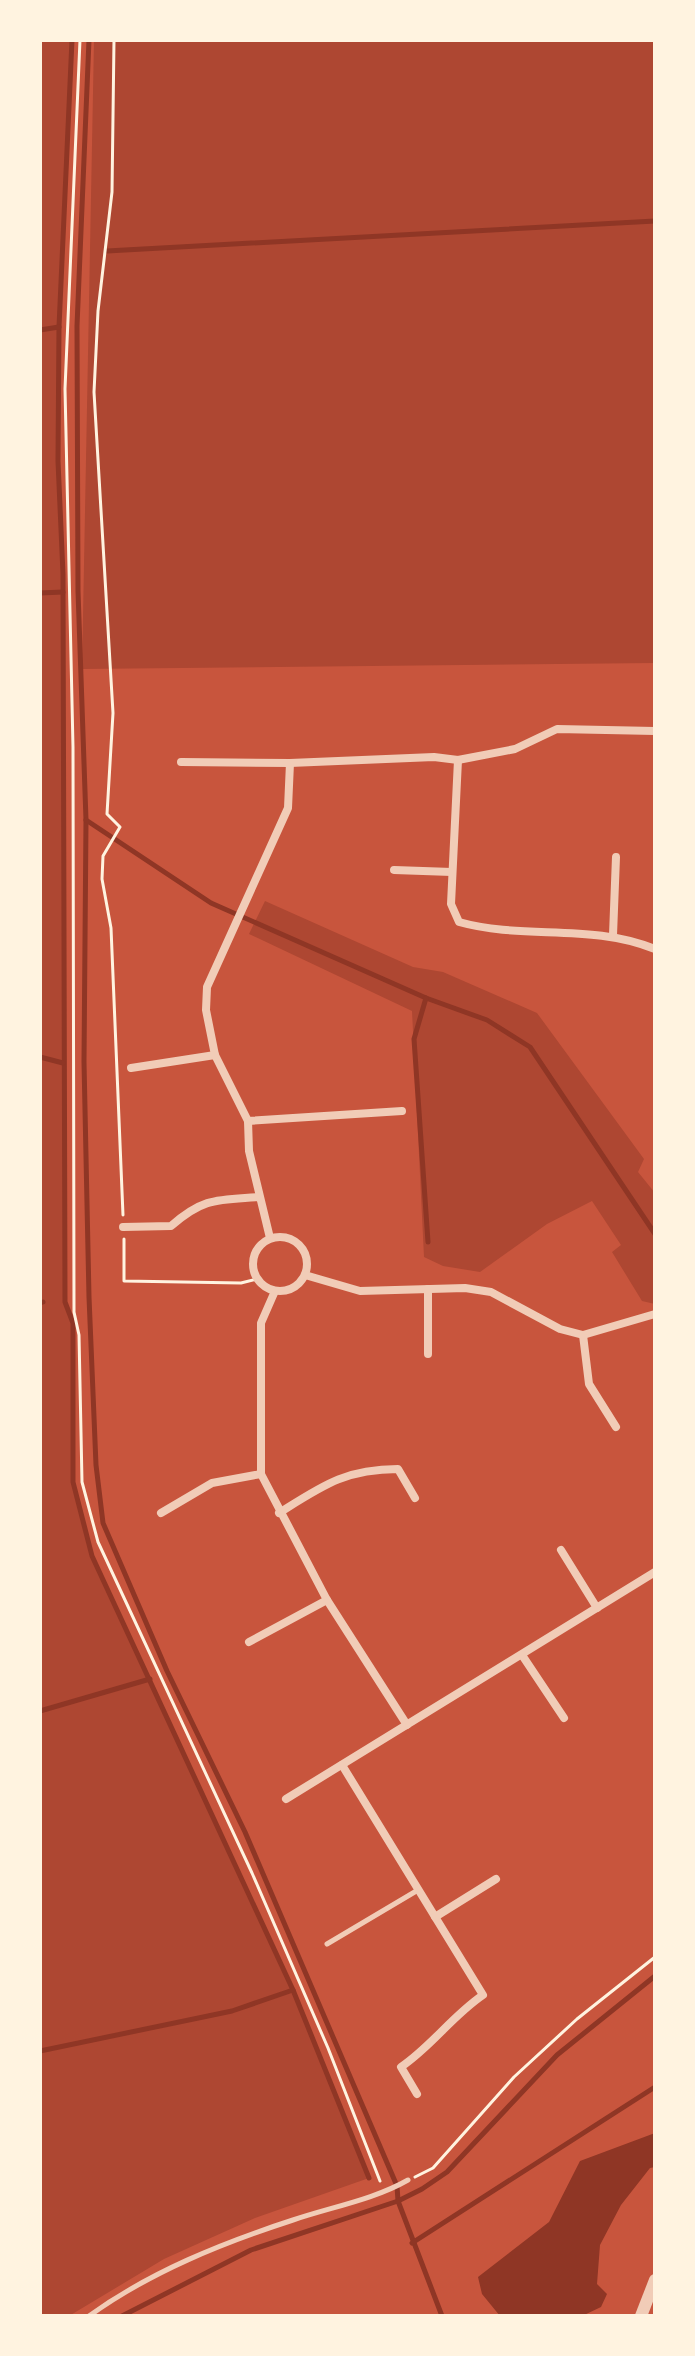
<svg xmlns="http://www.w3.org/2000/svg" width="695" height="2356" font-family="Karla,sans-serif">
<style>
.green{fill:#ae4732}
.water{fill:#8f3625}
.lines{fill:none;stroke-linecap:round;stroke-linejoin:round}
.stream{stroke:#8f3625;stroke-width:5}
.path{stroke:#fff3e0;stroke-width:3}
.service{stroke:#f1ccb7;stroke-width:5}
.minor{stroke:#f1ccb7;stroke-width:8}
.tertiary{stroke:#f1ccb7;stroke-width:12}
</style>
<rect width="100%" height="100%" fill="#c8553d"/>
<!-- green -->
<g class="green">
<polygon points="40,40 72,40 59,327 58,461 63,574 65,1302 73,1323 73,1482 92,1556 293,1990 369,2178 255,2218 164,2259 69,2316 40,2316"/>
<polygon points="94,40 655,40 655,663 82,669"/>
<polygon points="265,901 413,967 443,972 537,1013 644,1159 638,1172 655,1193 655,1304 642,1301 612,1252 621,1245 592,1201 547,1224 480,1272 443,1266 424,1257 412,1011 249,934"/>
</g>
<!-- water -->
<polygon class="water" points="655,2133 655,2167 650,2168 621,2205 600,2245 597,2284 607,2294 601,2307 582,2316 500,2316 482,2294 478,2277 549,2222 580,2161"/>
<g class="lines">
<!-- stream -->
<g class="stream">
<polyline points="72,40 59,327 58,461 63,574 65,1302 73,1323 73,1482 92,1556 293,1990 369,2178"/>
<polyline points="89,40 77,326 78,591 86,820 84,1062 89,1297 96,1465 103,1523 167,1671 245,1832 397,2186 398,2201 442,2316"/>
<polyline points="107,251 655,221"/>
<polyline points="40,330 59,327"/>
<polyline points="40,593 63,592"/>
<polyline points="86,820 211,903 426,998 487,1020 530,1047 655,1234"/>
<polyline points="426,998 414,1039 428,1242"/>
<polyline points="40,1057 63,1063"/>
<polyline points="40,1303 43,1302"/>
<polyline points="40,1711 150,1679"/>
<polyline points="40,2051 232,2011 293,1990"/>
<polyline points="412,2243 655,2087"/>
<polyline points="122,2316 251,2250 398,2201 422,2189 447,2172 557,2055 655,1976"/>
</g>
<!-- path -->
<g class="path">
<polyline points="80,40 65,389 73,747 74,1312 79,1335 82,1482 98,1542 252,1873 328,2048 380,2181"/>
<polyline points="114,40 112,192 98,311 94,392 113,713 107,814 120,827 103,856 102,879 111,928 123,1215"/>
<polyline points="124,1239 124,1281 241,1283 257,1279"/>
<polyline points="415,2177 433,2168 514,2077 577,2019 655,1957"/>
</g>
<!-- service -->
<g class="service">
<polyline points="327,1944 418,1890"/>
<path d="M 89,2316 C 150,2272 222,2243 293,2220 C 331,2207 373,2200 408,2180"/>
</g>
<!-- minor -->
<g class="minor">
<path d="M 458,760 L 451,904 L 459,922 C 523,940 592,923 655,949"/>
<polyline points="181,762 290,763 434,757 458,760 515,749 557,729 655,731"/>
<polyline points="394,870 452,872"/>
<polyline points="613,935 616,857"/>
<polyline points="131,1068 215,1055"/>
<polyline points="248,1121 402,1111"/>
<path d="M 123,1227 L 171,1226 C 204,1197 218,1200 259,1197"/>
<circle cx="280" cy="1264" r="27"/>
<polyline points="270,1238 249,1151 248,1121 215,1055 206,1010 207,987 288,808 290,763"/>
<polyline points="305,1275 360,1291 465,1288 491,1292 560,1329 583,1335 655,1314"/>
<polyline points="428,1289 428,1354"/>
<polyline points="275,1291 261,1323 261,1474 327,1600 407,1725"/>
<polyline points="583,1335 589,1384 616,1427"/>
<polyline points="161,1513 212,1483 261,1474"/>
<path d="M 279,1513 C 322,1486 345,1469 398,1469 L 415,1498"/>
<polyline points="561,1550 597,1608"/>
<polyline points="249,1642 327,1600"/>
<polyline points="522,1655 564,1718"/>
<path d="M 342,1765 L 483,1995 C 452,2016 432,2046 401,2067 L 417,2094"/>
<polyline points="286,1799 655,1572"/>
<polyline points="435,1917 496,1879"/>
</g>
<!-- tertiary -->
<polyline class="tertiary" points="641,2316 655,2280"/>
</g>
<!-- border -->
<rect width="695" height="2356" fill="none" stroke="#fff3e0" stroke-width="84"/>
</svg>
